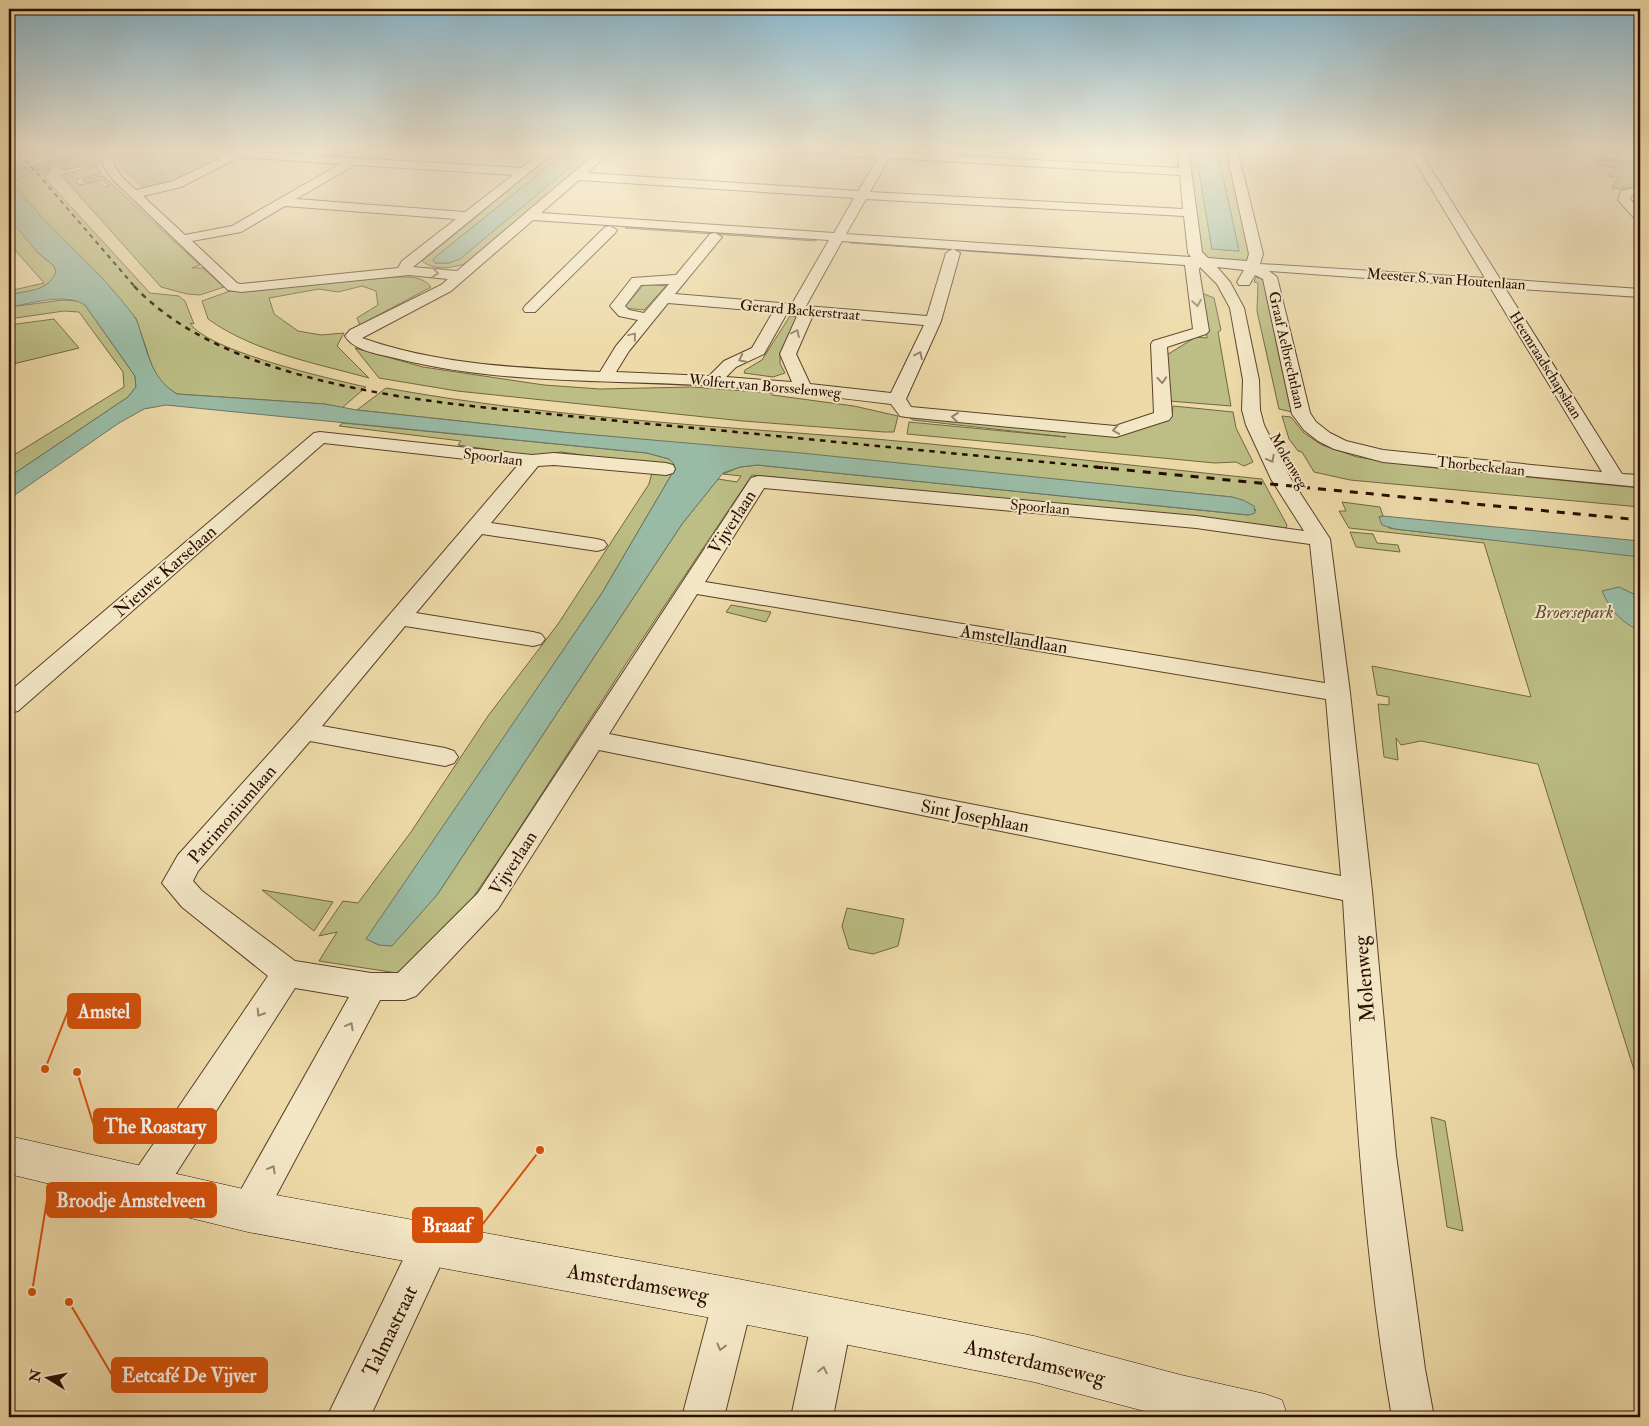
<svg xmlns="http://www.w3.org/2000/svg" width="1649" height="1426" font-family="'IM FELL Double Pica',serif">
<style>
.green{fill:#bcbe85;stroke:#736542}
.water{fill:#99bba6;stroke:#6d7564}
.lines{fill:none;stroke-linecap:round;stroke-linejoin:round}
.minor-casing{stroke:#5b402a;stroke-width:2}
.secondary-casing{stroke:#2a0c00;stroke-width:1}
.minor{fill:#f3e7c6;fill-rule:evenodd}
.secondary{fill:#f3e7c6;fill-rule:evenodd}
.rail-far2{stroke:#2a0c00;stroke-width:2;stroke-dasharray:4.5 4.5;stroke-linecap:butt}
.rail-far1{stroke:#2a0c00;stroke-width:2.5;stroke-dasharray:5.5 5.5;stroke-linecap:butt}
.rail{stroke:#2a0c00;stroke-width:3;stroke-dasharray:8 8;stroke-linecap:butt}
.oneway{stroke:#99846d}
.labels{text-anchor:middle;stroke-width:4;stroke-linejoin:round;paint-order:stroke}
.far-street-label{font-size:15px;fill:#2a0c00;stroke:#f3e7c6}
.street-label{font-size:18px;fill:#2a0c00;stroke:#f3e7c6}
.park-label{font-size:18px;font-style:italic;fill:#5d4a2f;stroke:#f3e7c6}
.near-street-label{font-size:21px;fill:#2a0c00;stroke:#f3e7c6}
.leader{fill:none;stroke:#d5510b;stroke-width:2}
.callout-dot{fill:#d5510b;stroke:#f3e7c6;stroke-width:2}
.callout{fill:#d5510b;stroke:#d5510b;stroke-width:2}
.callout-label{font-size:19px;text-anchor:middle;font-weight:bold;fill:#fff}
</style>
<rect width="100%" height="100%" fill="#eddaa8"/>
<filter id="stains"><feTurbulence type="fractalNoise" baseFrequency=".004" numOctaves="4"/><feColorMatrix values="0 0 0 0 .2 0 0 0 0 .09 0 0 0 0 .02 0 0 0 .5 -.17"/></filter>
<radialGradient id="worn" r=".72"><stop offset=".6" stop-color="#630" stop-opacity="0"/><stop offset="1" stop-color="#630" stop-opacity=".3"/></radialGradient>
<!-- green -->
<g class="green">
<polygon points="102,148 116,148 103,156 97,164 62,170 60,168 70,160"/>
<polygon points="134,148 190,148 185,153 229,156 184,179 144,188 119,165 120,159"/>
<path d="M 560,148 L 571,148 L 433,259 L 435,263 L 449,263 L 461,258 L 593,148 L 603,148 L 465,264 C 450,268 435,271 422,261 Z"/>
<polygon points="1185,148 1195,148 1212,249 1239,251 1217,148 1227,148 1252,254 1247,261 1206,258 1200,250"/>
<path d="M 9,154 L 28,169 L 20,178 L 30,171 L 51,168 L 45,178 L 51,185 L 150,293 L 179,296 L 185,301 L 194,324 L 190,323 C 207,351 331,379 366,387 L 342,408 L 325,404 L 177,394 L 164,386 L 154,372 L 136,318 L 37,252 L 54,266 L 56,272 C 47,293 29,290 9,295 L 9,291 L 44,283 L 9,243 Z"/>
<polygon points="1593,159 1640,164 1640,187 1612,189 1612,186 1619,178 1607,176 1615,168 1597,165 1598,161"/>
<polygon points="97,166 101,174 76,179 78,185 96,182 105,187 110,186 102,180 84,182 82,180 103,176 200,265 192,268 203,268 224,287 200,295 187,294 161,287 61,175"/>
<polygon points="628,225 818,238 816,241 625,228"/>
<polygon points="851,240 1083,256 1083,259 850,243"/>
<path d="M 396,277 C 409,277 423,276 431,287 L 360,325 L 357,318 L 378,305 L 376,291 L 362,286 L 338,292 L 319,289 L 269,298 L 274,314 L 298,331 L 321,335 L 344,333 L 337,346 L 369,378 C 315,363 254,352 208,319 L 202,301 L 230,291 Z"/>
<polygon points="1256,277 1263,279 1292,412 1279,409 1257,311 1258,283 1254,282"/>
<polygon points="644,284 666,286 644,310 624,308"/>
<polygon points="1202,293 1214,298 1221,330 1218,332 1231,406 1169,401 1165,356 1196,337 1207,338"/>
<polygon points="63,300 79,301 85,305 135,376 136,387 128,397 9,477 9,458 124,387 123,372 79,312 64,311 9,319 9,307"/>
<polygon points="790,316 799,317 780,355 780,364 785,373 773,377 744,373 745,370 762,360"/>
<polygon points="54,319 79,348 9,365 9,325"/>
<polygon points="355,348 423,367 544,385 600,389 692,387 773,393 772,395 854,406 898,416 894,432 884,432 743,421 457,391 379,378"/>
<path d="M 386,388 C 547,417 712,426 875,439 C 1004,450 1133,466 1262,479 L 1287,525 L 1286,528 L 1204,518 L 752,475 L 627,662 L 508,846 L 457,921 L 431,946 L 397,973 L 319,961 L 337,932 L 319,936 L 343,901 L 358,903 L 411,832 L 488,716 L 558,624 L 649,484 L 654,465 L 561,452 L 533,456 L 458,445 L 461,441 L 339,426 L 343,423 L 647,453 L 669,459 L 674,464 L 673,472 L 602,593 L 367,939 L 379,945 L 437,895 L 682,524 L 718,479 L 737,482 L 741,476 L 723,474 L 740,467 L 757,465 L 1248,515 L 1256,510 L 1232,497 L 561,432 L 357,410 Z"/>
<polygon points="1173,406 1233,412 1236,428 1253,462 1244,466 1236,462 1215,463 907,434 909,422 1066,437 913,420 910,418 913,415 1105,435 1154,424 1172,416"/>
<polygon points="1282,416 1291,417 1304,433 1322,445 1357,457 1426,467 1640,488 1640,507 1350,480 1314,472 1302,452 1298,451 1289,439"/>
<polygon points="1342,502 1380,507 1383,516 1379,517 1389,528 1395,529 1483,539 1640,552 1640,1089 1538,764 1421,741 1401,745 1396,738 1398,760 1384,757 1378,704 1389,705 1389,697 1377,695 1372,666 1531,697 1484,543 1349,528 1339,511 1346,511"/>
<polygon points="1350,532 1373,534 1377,543 1398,545 1400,552 1356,547"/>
<polygon points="731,605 771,612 766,622 726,612"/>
<polygon points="262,890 333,902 314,931"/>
<polygon points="847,908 904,919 898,946 873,954 849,949 842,926"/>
<polygon points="1431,1117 1445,1121 1463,1231 1447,1227"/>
</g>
<!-- water -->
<g class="water">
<path d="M 41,148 L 102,148 L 41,171 L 39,169 L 31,171 L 13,184 C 50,231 99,268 134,316 C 138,321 139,328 141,334 C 150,360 153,379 177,394 L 325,404 L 357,410 L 561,432 L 801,453 L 1232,497 L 1243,500 L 1254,506 L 1255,513 L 1249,515 L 757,465 L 740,467 L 723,473 L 682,524 L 437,895 L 392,946 L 379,945 L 366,939 L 602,593 L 673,472 L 674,464 L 669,459 L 647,453 L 166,405 L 144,409 L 119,423 L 9,499 L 9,477 L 128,397 L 136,387 L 135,376 L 85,305 C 65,292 30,304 9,307 L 9,295 C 29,290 47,292 56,272 L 54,266 L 37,252 L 9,218 L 9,173 L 49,162 L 54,157 Z"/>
<polygon points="571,148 593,148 460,259 449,263 435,263 433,259"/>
<polygon points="1195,148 1217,148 1239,251 1212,249"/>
<polygon points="1383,516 1640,541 1640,557 1395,529 1382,525 1379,517"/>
<path d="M 1619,587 L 1640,597 L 1640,631 C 1622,623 1610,610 1602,591 Z"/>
</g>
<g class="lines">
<defs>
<g id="minor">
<path d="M 113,148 L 126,148 L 113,158 C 115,172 126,181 136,190 L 173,181 L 223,157 L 199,155 L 189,148 L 521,168 L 547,148 L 559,148 L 413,267 L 457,271 L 602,148 L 614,148 L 587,173 L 858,191 L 878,158 L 771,151 L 766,148 L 882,151 L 883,148 L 894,148 L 892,152 L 1179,168 L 1177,148 L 1188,148 L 1202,252 L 1208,258 L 1247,261 L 1249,254 L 1226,148 L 1237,148 L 1263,254 L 1260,264 L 1485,278 L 1407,148 L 1418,148 L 1500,279 L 1640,289 L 1640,297 L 1505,288 L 1622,474 L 1640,475 L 1640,487 L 1383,462 L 1334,449 L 1318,441 L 1304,430 L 1292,414 L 1263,279 L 1255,275 L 1249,285 L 1239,285 L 1237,282 L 1244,270 L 1217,267 L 1230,282 L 1244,308 L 1259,380 L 1260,410 L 1264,425 L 1291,479 L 1330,539 L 1350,693 L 1372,891 L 1396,1155 L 1425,1369 L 1434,1417 L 1392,1417 C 1362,1247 1354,1072 1343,900 L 599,750 L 498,909 L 416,996 L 405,1000 L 380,1000 L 261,1224 L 248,1230 L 235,1224 L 229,1211 L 349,997 L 295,988 L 159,1200 L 146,1205 L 133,1200 L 128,1187 L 133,1174 L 268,976 L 182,907 L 162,883 L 178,855 L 295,725 L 518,465 L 324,443 L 18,711 L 9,713 L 9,692 L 314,433 L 320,432 L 532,455 L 554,453 L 666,463 L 673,465 L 675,469 L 673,473 L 666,475 L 554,465 L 538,466 L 491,523 L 597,539 L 604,541 L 607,545 L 604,549 L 597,551 L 482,534 L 416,613 L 533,632 L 541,634 L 545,639 L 541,644 L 533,646 L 405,626 L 322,726 L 445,748 L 454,751 L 458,757 L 454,763 L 445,766 L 310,741 L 198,871 L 193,881 L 202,891 L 295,961 L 371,973 L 398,973 L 478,893 L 751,478 L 758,476 L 1196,516 L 1304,531 L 1271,479 L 1246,425 L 1242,410 L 1243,380 L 1230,308 L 1217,284 L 1200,267 L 1199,270 L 1209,331 L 1206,334 L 1167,347 L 1172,416 L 1169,420 L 1116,437 L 906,417 L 900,416 L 891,404 C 833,397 774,390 715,386 C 607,379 501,385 395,358 C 379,354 354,351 345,336 L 350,330 L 441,285 L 448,279 L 409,275 L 241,292 L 228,290 L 113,180 L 104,167 L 101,157 ZM 239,157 L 340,164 L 232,226 L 185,235 L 143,196 L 181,187 ZM 889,158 L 1180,175 L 1183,209 L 870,192 ZM 355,165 L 513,175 L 465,212 L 296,199 ZM 579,180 L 854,198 L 834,233 L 541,213 ZM 866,199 L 1184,216 L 1188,253 L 1191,257 L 846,234 ZM 285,206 L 456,219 L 402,261 L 398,268 L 241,284 L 237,283 L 192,241 L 241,232 ZM 533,220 L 829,240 L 792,304 L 675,294 L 722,237 L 715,233 L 710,234 L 676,275 L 632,278 L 610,306 L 619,316 L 638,320 L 616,346 L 600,372 C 519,368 439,365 362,338 L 451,291 ZM 842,241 L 953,249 L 946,253 L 927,316 L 806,306 ZM 953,249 L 1185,265 L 1193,329 L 1153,341 L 1151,344 L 1154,413 L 1115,426 L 911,407 L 906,399 L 941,321 L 960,253 ZM 1269,271 L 1490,287 L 1602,472 L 1383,450 L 1346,441 L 1330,433 L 1316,422 L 1310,413 L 1277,277 ZM 669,284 L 644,313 L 629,310 L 625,306 L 641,285 ZM 668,303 L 773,312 L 752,348 L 724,361 L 709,376 L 616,372 L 629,351 ZM 787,313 L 798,314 L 780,354 L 792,382 L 726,377 L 736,367 L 764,354 ZM 813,315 L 924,325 L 891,393 L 810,384 L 796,354 ZM 764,488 L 1196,528 L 1310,544 L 1325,683 L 705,582 ZM 697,594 L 1326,699 L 1341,876 L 609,734 Z"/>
<polygon points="1640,186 1640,194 1631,196 1630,199 1640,210 1640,221 1636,220 1618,200 1621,191"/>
<polygon points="610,226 617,230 615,233 535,312 525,312 523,309 525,306 605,227"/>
<polygon points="431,1226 445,1231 450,1245 370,1417 327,1417 417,1231"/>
<polygon points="733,1280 747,1286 753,1300 724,1417 682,1417 713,1300 719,1286"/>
<polygon points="832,1300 846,1306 852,1320 833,1417 791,1417 812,1320 818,1306"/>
</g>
<g id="secondary">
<path d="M 1543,148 L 1596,148 L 1612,152 L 1640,153 L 1640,161 C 1610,160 1580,155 1549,152 Z"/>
<polygon points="9,1136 248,1190 733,1278 1034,1336 1181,1375 1265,1394 1282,1400 1288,1417 1167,1417 1034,1382 733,1322 248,1232 9,1174"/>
</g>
</defs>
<!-- minor casing -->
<use href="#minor" class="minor-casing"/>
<!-- secondary casing -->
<use href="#secondary" class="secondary-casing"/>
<!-- minor -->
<use href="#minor" class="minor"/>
<!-- secondary -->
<use href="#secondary" class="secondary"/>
<!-- rail-far2 -->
<polyline class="rail-far2" points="11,148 30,165 135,287"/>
<!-- rail-far1 -->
<path class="rail-far1" d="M 134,286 C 226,384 422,402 550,414 C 605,420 661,425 716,430 C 847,443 977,456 1108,468"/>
<!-- rail -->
<polyline class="rail" points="1095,467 1640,520"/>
</g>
<!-- one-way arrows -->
<defs><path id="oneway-chevron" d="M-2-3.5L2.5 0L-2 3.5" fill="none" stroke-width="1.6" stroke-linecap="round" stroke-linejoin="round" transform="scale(1.25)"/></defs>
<g class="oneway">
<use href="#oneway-chevron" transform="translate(435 273) rotate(6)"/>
<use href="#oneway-chevron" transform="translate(1197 303) rotate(81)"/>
<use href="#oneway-chevron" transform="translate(796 333) rotate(-65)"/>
<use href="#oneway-chevron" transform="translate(633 336) rotate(-50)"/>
<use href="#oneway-chevron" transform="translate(919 355) rotate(-64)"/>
<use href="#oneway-chevron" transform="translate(742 359) rotate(154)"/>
<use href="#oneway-chevron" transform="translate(1162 380) rotate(86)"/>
<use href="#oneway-chevron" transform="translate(955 417) rotate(-174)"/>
<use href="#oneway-chevron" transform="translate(1116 430) rotate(171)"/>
<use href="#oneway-chevron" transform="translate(1271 459) rotate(62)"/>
<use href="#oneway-chevron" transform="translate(260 1013) rotate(123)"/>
<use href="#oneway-chevron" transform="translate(350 1026) rotate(-61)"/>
<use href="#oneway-chevron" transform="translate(272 1169) rotate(-61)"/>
<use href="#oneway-chevron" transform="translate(721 1347) rotate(104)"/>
<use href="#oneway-chevron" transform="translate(823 1370) rotate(-78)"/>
</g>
<!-- sky -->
<linearGradient id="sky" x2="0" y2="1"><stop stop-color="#88b7ce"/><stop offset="0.43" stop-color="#f7eed8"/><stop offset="1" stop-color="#f7eed8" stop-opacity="0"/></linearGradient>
<rect width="1649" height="348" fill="url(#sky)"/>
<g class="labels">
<!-- far-street labels -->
<g class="far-street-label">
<text transform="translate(1446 279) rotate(4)" y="5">Meester S. van Houtenlaan</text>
<text transform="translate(800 310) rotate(5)" y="5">Gerard Backerstraat</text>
<text transform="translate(1287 350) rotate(77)" y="5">Graaf Aelbrechtlaan</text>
<text transform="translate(1546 365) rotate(58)" y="5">Heemraadschapslaan</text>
<text transform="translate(765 386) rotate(5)" y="5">Wolfert van Borsselenweg</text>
<text transform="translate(493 457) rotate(7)" y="5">Spoorlaan</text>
<text transform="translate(1289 461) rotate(60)" y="5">Molenweg</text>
<text transform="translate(1481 466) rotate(6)" y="5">Thorbeckelaan</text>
<text transform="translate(1040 507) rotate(5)" y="5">Spoorlaan</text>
</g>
<!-- street labels -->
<g class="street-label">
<text transform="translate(732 522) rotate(-57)" y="6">Vijverlaan</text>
<text transform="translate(165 571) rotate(-41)" y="6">Nieuwe Karselaan</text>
<text transform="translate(1014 639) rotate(9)" y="6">Amstellandlaan</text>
<text transform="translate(232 814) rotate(-49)" y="6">Patrimoniumlaan</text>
<text transform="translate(975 816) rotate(11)" y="6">Sint Josephlaan</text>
<text transform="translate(513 863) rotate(-57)" y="6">Vijverlaan</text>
</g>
<!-- park labels -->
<g class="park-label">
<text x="1574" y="618">Broersepark</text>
</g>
<!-- near-street labels -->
<g class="near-street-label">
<text transform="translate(1364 979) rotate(-95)" y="7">Molenweg</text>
<text transform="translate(638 1283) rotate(10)" y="7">Amsterdamseweg</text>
<text transform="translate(390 1331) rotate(-64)" y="7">Talmastraat</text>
<text transform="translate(1035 1362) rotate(13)" y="7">Amsterdamseweg</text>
</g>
</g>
<!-- callouts -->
<path class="leader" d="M45 1069L68 1011M77 1072L94 1126M32 1292L47 1200M540 1150L482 1225M69 1302L112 1375"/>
<g class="callout-dot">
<circle cx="45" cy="1069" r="5"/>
<circle cx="77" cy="1072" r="5"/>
<circle cx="32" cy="1292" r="5"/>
<circle cx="540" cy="1150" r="5"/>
<circle cx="69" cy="1302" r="5"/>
</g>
<g class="callout">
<rect x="68" y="994" width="72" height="34" rx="5"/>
<rect x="94" y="1109" width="122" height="34" rx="5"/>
<rect x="47" y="1183" width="169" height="34" rx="5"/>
<rect x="413" y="1208" width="69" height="34" rx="5"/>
<rect x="112" y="1358" width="155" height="34" rx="5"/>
</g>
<g class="callout-label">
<text x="104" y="1018">Amstel</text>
<text x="155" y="1133">The Roastary</text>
<text x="131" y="1207">Broodje Amstelveen</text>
<text x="447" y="1232">Braaaf</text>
<text x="189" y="1382">Eetcafé De Vijver</text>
</g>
<!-- margin -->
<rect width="1649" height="1426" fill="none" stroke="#eddaa8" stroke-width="30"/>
<rect x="10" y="10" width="1629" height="1406" fill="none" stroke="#2a0c00" stroke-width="2.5"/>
<rect x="15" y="15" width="1619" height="1396" fill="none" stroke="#2a0c00"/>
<!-- north arrow -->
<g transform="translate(48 1378) rotate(280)" stroke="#f3e7c6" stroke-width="4" paint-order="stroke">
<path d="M0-4L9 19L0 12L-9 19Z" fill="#2a0c00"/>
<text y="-8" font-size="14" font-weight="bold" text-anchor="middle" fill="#2a0c00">N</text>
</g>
<rect width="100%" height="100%" filter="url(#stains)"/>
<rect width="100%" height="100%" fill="url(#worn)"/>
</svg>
